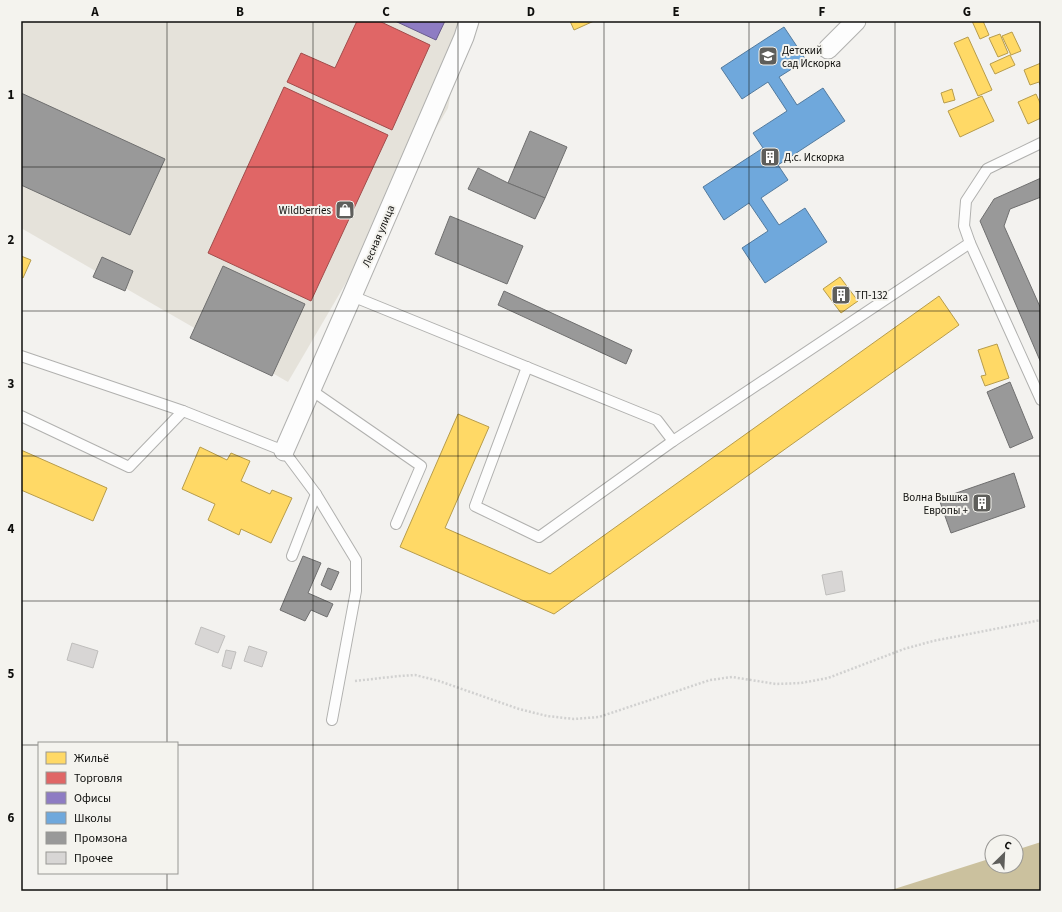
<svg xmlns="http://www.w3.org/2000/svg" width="1062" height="912" font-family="'Source Sans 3',sans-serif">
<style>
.built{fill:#e5e2da}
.water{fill:#cbc19e}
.homes{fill:#ffd966;stroke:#b79c4b}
.shops{fill:#e06666;stroke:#a14c4b}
.offices{fill:#8e7cc3;stroke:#685b8c}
.schools{fill:#6fa8dc;stroke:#527a9e}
.industry{fill:#999;stroke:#6f6f6f}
.building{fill:#d8d6d5;stroke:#bfbebc}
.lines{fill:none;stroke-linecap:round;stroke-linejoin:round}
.service-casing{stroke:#b1b1af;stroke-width:12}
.minor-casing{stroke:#b1b1af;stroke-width:21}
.path{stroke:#d1d1d0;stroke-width:2.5;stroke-dasharray:2 2;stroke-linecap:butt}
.service{stroke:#fdfdfd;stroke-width:10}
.minor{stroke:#fdfdfd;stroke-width:19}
.grid{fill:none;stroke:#0e0e0c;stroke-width:1;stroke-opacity:0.55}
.labels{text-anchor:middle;stroke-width:4;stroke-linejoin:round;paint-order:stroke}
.poi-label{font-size:11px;fill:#0e0e0c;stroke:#f4f3ee;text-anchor:start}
.street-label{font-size:11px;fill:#0e0e0c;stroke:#f4f3ee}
.neatline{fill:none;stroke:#0e0e0c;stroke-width:1.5}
.grid-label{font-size:13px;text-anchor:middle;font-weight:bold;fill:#0e0e0c}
</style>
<rect width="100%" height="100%" fill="#f3f2ef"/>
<!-- built -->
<polygon class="built" points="21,21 464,21 448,108 288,382 21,228"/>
<!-- water -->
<polygon class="water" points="1041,842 1041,891 888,891 992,858 992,866 1016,866 1016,850"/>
<!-- homes -->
<g class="homes">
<polygon points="570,21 594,21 574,30"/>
<polygon points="972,21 983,21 989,35 980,39"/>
<polygon points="1012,32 1021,51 1011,55 1002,36"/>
<polygon points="1000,34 1008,53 998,57 989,38"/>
<polygon points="968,37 992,90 978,96 954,43"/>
<polygon points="1010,55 1015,65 995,74 990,64"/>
<polygon points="1041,63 1041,87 1039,82 1030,85 1024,70"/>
<polygon points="952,89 955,100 944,103 941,93"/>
<polygon points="1036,94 1041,105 1041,118 1028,124 1018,102"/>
<polygon points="982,96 994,121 960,137 948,111"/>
<polygon points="21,256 31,260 23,278 21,277"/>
<polygon points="840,277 858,301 841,313 823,289"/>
<polygon points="939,296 959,325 554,614 400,547 458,414 489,427 445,528 550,574"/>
<polygon points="997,344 1009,378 985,386 981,376 986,375 978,350"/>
<polygon points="200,447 227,460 231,453 250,461 241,481 270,494 272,490 292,498 271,543 241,529 239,535 208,520 215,504 182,489"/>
<polygon points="21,450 107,488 93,521 21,490"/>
</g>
<!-- shops -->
<g class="shops">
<polygon points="357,21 379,21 430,45 392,130 287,82 301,53 335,68"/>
<polygon points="284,87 388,135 311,301 208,253"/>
</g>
<!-- offices -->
<polygon class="offices" points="395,21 445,21 436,40"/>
<!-- schools -->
<polygon class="schools" points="784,27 806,60 779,77 797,105 823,88 845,121 778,165 788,180 761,198 779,225 805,208 827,242 765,283 742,248 768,231 749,203 724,220 703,187 763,148 753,133 787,111 768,82 742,99 721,68"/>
<!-- industry -->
<g class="industry">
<polygon points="21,93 165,159 130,235 21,185"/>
<polygon points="530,131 567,147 545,198 508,183"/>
<polygon points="478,168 508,183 545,198 535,219 468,189"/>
<polygon points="1041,178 1041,197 1010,209 1004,226 1041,309 1041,363 980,221 994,199"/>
<polygon points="450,216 523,246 507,284 435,254"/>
<polygon points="102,257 133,271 125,291 93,277"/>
<polygon points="223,266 305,304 272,376 190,338"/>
<polygon points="504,291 632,350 626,364 498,305"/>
<polygon points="1010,382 1033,438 1010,448 987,392"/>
<polygon points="1014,473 1025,507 951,533 939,499"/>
<polygon points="303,556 321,563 308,593 333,604 327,617 311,610 305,621 280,610"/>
<polygon points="328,568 339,572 331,590 321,585"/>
</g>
<!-- building -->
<g class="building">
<polygon points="842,571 845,591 826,595 822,575"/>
<polygon points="201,627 225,636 218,653 195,644"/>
<polygon points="72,643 98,651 93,668 67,660"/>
<polygon points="249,646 267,652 262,667 244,661"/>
<polygon points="226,650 236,652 231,669 222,666"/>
</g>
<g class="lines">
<defs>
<g id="service">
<polyline points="1041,143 987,169 966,201 964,226 970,243 1041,400"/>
<polyline points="352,296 657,420 673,441"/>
<polyline points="21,356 183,411"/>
<polyline points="527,367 475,506 539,537 673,441 970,243"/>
<polyline points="311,390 421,466 396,524"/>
<polyline points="21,416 129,467 183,411 284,451 316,494"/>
<polyline points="292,556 316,494 356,560 356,591 332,720"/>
</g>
<g id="minor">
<polyline points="828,49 856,21"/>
<polyline points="284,451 352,296 464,37 469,21"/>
</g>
</defs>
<!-- service casing -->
<use href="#service" class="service-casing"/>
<!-- minor casing -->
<use href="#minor" class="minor-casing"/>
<!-- path -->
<polyline class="path" points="355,681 399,676 415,675 439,681 519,709 547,716 574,719 599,717 710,680 732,677 776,684 801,683 828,678 904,649 933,641 1041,620"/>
<!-- service -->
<use href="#service" class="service"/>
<!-- minor -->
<use href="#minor" class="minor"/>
</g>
<!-- grid -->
<path class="grid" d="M 167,21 L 167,743M 313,21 L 313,891M 458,21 L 458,891M 604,21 L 604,891M 749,21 L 749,891M 895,21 L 895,891M 21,167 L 1041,167M 21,311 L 1041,311M 21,456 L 1041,456M 21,601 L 1041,601M 21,745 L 39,745M 177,745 L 1041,745M 167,873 L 167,891"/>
<!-- icons -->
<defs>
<symbol id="school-square" viewBox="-11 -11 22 22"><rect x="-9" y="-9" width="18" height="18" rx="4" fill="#5e5e5b" stroke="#f4f3ee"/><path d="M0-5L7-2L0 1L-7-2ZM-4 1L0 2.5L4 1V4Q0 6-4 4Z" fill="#fff"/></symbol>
<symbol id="building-square" viewBox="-11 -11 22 22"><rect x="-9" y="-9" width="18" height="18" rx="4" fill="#5e5e5b" stroke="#f4f3ee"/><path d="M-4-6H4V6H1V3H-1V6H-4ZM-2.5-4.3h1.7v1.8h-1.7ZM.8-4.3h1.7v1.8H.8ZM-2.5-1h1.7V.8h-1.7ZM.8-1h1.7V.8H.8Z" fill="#fff"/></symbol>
<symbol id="shop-square" viewBox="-11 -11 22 22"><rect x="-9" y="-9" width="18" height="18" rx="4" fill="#5e5e5b" stroke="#f4f3ee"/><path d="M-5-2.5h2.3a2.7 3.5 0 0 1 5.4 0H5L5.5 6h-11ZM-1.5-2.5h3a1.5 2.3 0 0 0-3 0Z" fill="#fff"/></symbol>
</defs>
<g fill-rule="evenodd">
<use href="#school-square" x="757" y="45" width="22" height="22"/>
<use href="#building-square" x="759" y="146" width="22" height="22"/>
<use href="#shop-square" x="334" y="199" width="22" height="22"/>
<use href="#building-square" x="830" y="284" width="22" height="22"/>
<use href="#building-square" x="971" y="492" width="22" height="22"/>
</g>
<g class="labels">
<!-- poi labels -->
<g class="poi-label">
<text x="782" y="54">Детский<tspan x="782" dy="13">сад Искорка</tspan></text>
<text x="784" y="161">Д.с. Искорка</text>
<text x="331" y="214" text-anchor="end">Wildberries</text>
<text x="855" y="299">ТП-132</text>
<text x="968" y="501" text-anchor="end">Волна Вышка<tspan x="968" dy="13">Европы +</tspan></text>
</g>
<!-- street labels -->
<g class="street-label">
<text transform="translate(378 236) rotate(-67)" y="4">Лесная улица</text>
</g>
</g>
<!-- border -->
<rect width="1062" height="912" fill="none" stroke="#f4f3ee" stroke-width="44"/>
<!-- legend -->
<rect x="38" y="742" width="140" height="132" fill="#f4f3ee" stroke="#989794"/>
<rect x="46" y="752" width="20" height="12" fill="#ffd966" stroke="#989794"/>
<text x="74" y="762" font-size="12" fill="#0e0e0c">Жильё</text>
<rect x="46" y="772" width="20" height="12" fill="#e06666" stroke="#989794"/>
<text x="74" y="782" font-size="12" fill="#0e0e0c">Торговля</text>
<rect x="46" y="792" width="20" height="12" fill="#8e7cc3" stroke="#989794"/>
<text x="74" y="802" font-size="12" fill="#0e0e0c">Офисы</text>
<rect x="46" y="812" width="20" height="12" fill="#6fa8dc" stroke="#989794"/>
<text x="74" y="822" font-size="12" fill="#0e0e0c">Школы</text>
<rect x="46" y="832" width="20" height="12" fill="#999999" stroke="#989794"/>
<text x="74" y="842" font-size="12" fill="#0e0e0c">Промзона</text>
<rect x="46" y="852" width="20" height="12" fill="#d8d6d5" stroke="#989794"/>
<text x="74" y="862" font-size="12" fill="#0e0e0c">Прочее</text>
<!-- north arrow -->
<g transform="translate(1004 854) rotate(24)"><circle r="19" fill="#f4f3ee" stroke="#989794"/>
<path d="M0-3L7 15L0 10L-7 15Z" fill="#5e5e5b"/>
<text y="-6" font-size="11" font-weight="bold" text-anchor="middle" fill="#0e0e0c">С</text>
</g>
<rect x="22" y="22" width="1018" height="868" class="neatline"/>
<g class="grid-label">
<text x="95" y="16">A</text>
<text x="240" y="16">B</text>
<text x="386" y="16">C</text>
<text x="531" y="16">D</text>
<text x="676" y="16">E</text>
<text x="822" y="16">F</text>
<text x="967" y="16">G</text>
<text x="11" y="99">1</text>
<text x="11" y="244">2</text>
<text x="11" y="388">3</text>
<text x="11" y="533">4</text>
<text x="11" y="678">5</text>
<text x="11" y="822">6</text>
</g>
</svg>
